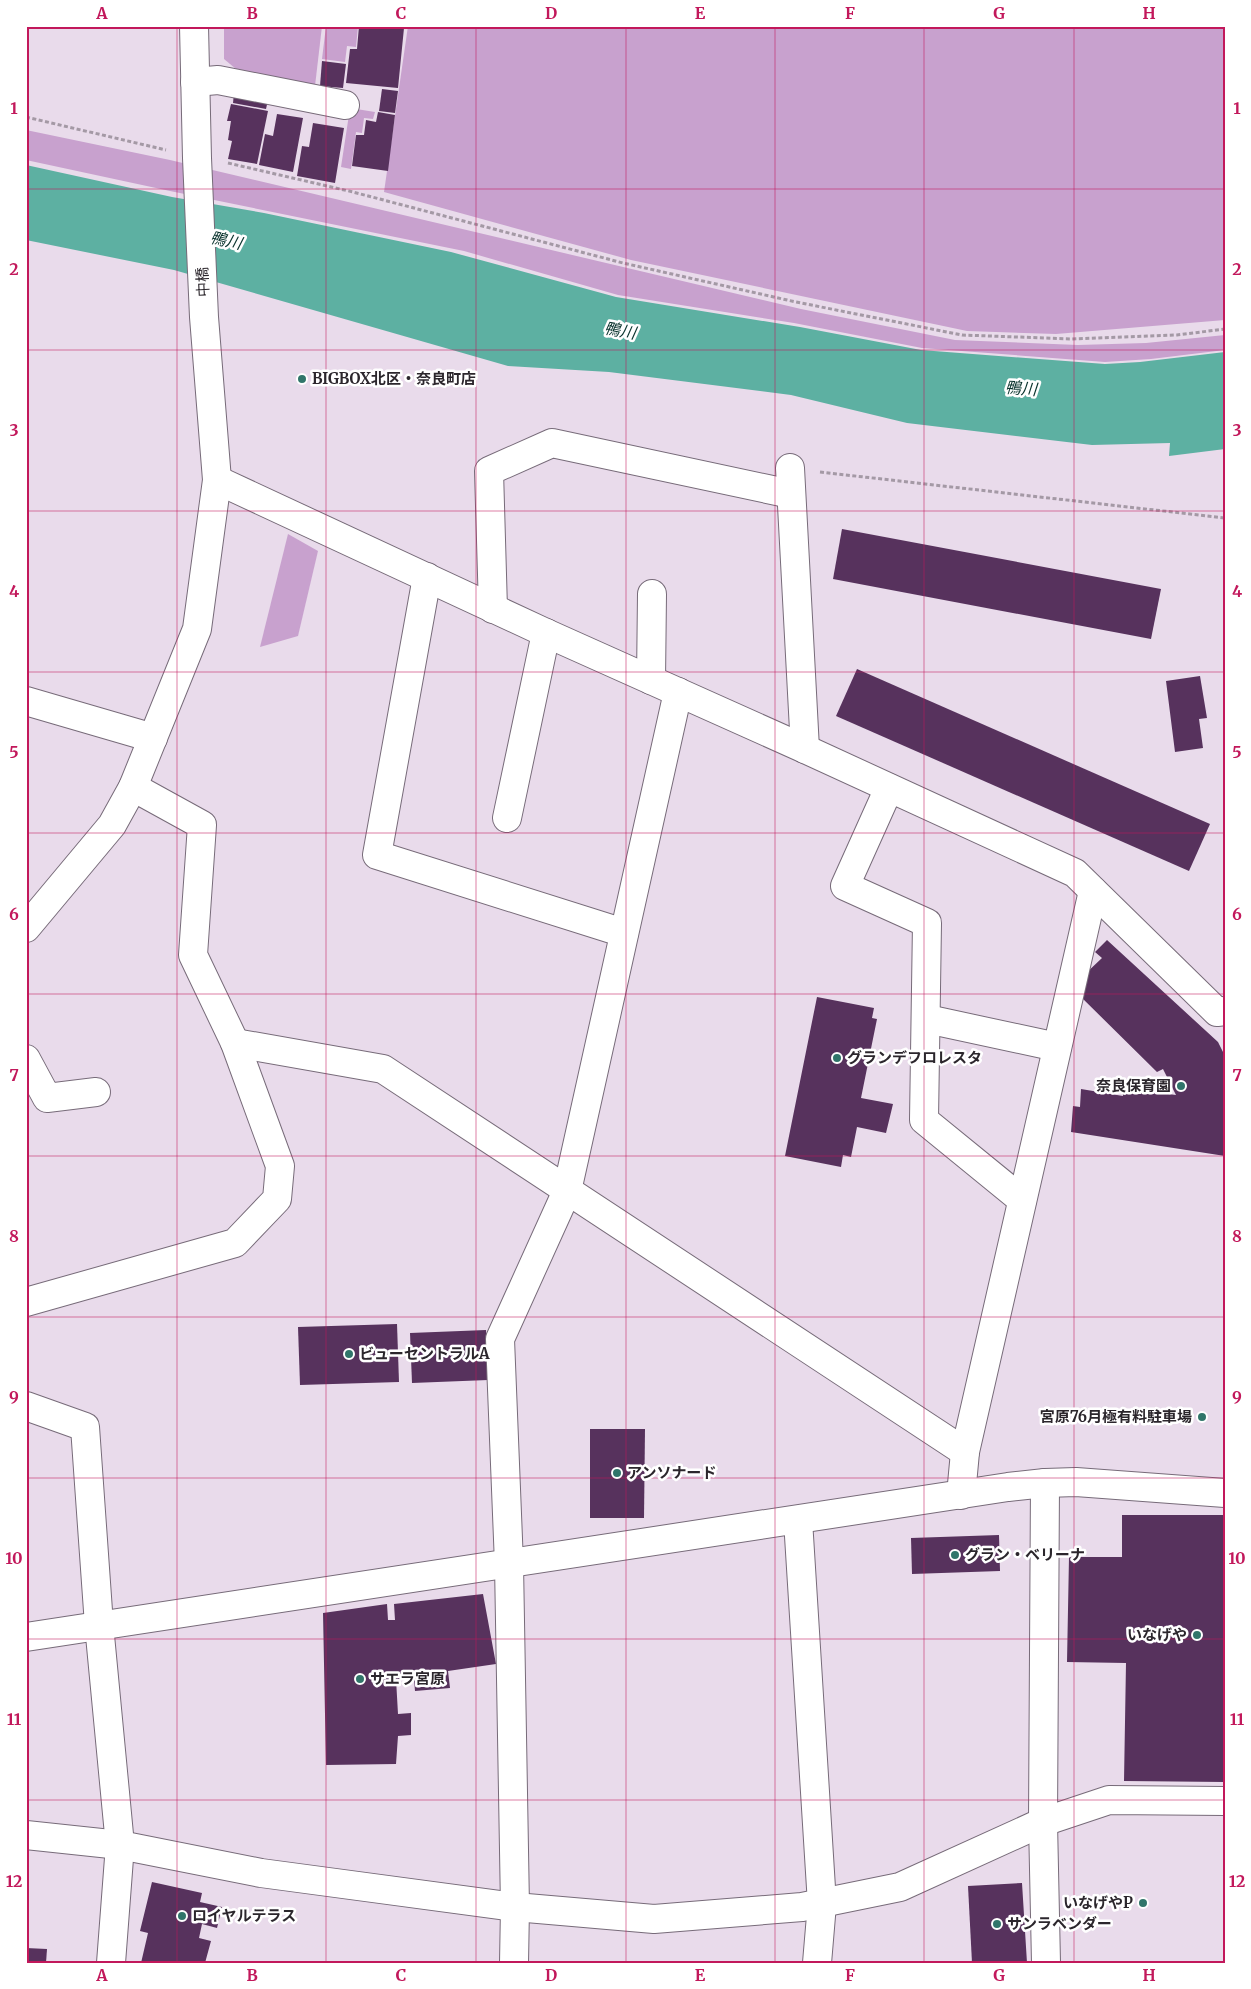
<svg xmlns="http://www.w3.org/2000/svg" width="1251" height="1989" font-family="Merriweather,'Noto Sans JP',serif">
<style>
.green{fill:#c8a1ce}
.water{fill:#5db0a2}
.building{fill:#57325d}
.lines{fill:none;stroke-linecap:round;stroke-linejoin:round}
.minor-casing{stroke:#776b79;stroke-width:30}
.path{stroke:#a499a5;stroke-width:3;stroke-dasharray:4 2.5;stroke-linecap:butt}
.minor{stroke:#fff;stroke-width:28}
.grid{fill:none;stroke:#c2185b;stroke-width:1;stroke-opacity:0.55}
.poi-dot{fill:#30756a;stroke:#fff;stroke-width:2}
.labels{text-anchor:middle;stroke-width:5;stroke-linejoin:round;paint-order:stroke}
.street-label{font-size:15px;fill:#2b262c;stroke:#fff}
.poi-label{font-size:15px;font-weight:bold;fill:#2b262c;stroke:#fff;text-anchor:start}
.water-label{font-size:16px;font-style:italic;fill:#08322c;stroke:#fff}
.neatline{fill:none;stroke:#c2185b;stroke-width:2}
.grid-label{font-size:16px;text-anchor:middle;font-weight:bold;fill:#c2185b}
</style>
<rect width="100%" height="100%" fill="#e9dbeb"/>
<!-- green -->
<g class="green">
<polygon points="224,26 322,26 315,86 236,69 224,59"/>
<polygon points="326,26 358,26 356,47 347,46 345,62 322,59"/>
<polygon points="408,26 1225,26 1225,320 1056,334 967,331 631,260 384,192"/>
<polygon points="350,108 375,112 373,119 364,118 362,133 356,132 351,169 341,167"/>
<polygon points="26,130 170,160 801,309 955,340 1078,345 1146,343 1225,335 1225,350 1151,359 1105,362 922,348 794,323 618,295 464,251 170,191 26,160"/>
<polygon points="288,534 318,551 298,636 260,647"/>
</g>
<!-- water -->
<polygon class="water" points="26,165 172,197 264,213 451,252 616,297 800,327 921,350 1105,364 1140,362 1225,352 1225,449 1169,456 1170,443 1092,445 907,423 791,395 609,372 508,366 174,270 26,240"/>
<!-- building -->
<g class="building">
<polygon points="359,26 404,28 398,88 346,83 350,49 357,49"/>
<polygon points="322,61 346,64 343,88 320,86"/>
<polygon points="382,89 398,91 395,113 379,111"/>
<polygon points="234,93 268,100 266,109 233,103"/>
<polygon points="231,104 268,111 257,164 228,159 232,141 228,140 231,121 227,121"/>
<polygon points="378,112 395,115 388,171 352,166 356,135 364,135 366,120 376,122"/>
<polygon points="277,114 303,118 293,172 259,165 265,134 273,136"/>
<polygon points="313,123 344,128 335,183 297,176 302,146 309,147"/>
<polygon points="842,529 1161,589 1151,639 833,579"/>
<polygon points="857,669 1210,824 1189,871 836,716"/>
<polygon points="1200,676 1207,718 1199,719 1203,748 1175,752 1166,681"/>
<polygon points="1107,940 1218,1042 1225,1056 1225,1156 1071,1132 1073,1106 1080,1107 1081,1089 1123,1096 1122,1088 1176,1095 1163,1069 1157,1072 1079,995 1083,976 1102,958 1095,952"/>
<polygon points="817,997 874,1008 872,1018 877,1019 861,1098 893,1104 886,1133 857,1127 851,1157 843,1155 841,1167 785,1156"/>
<polygon points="397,1324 399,1382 300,1385 298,1327"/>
<polygon points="486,1330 488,1380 412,1383 410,1333"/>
<polygon points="590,1429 645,1429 644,1518 590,1518"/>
<polygon points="1122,1515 1225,1515 1225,1782 1124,1781 1126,1663 1067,1662 1069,1557 1122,1557"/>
<polygon points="999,1535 1000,1571 912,1574 911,1538"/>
<polygon points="483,1594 496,1664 448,1671 450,1688 415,1691 414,1679 396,1679 398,1714 411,1713 411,1735 398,1736 396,1764 326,1765 323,1613 387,1604 388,1620 395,1620 394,1604"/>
<polygon points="152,1882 202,1893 200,1902 222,1907 217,1928 202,1924 199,1938 211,1941 205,1963 141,1963 148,1933 140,1931"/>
<polygon points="1022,1883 1027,1963 972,1963 968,1886"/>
<polygon points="26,1948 47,1949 46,1963 26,1963"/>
</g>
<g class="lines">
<defs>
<g id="minor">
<polyline points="195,82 218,80 345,105"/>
<polyline points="790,468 805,749"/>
<polyline points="217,480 546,633 805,749 1075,873 1217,1012 1225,1011"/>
<polyline points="427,577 377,855 624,933"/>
<polyline points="493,609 489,471 552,443 791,494"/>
<polyline points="651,680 652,594"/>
<polyline points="26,701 153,738"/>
<polyline points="889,788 845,886 927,923 924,1120 1022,1200"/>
<polyline points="507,818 546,633"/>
<polyline points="26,928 112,825 133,787 197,629 217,480 204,317 197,158 194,26"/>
<polyline points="927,1019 1057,1047"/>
<polyline points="235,1043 383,1069 965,1452"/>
<polyline points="26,1059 47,1098 96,1092"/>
<polyline points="26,1302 235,1243 277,1199 280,1166 235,1043 193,955 202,825 133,787"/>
<polyline points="26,1406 85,1427 99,1625 120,1845 111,1963"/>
<polyline points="1045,1483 1043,1822 1046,1963"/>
<polyline points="961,1495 965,1452 1093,891"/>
<polyline points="798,1520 822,1904 817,1963"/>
<polyline points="26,1637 1008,1487 1045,1483 1076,1482 1225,1493"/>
<polyline points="26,1835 120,1845 261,1873 515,1907 654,1919 802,1907 900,1887 1043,1822 1109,1800 1225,1801"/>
<polyline points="514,1963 515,1907 509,1564 500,1339 567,1191 678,692"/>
</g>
</defs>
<!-- minor casing -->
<use href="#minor" class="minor-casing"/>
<!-- path -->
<g class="path">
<polyline points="26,117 166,150"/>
<polyline points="228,163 353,192 623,263 796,302 962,335 1072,339 1177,335 1225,329"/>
<polyline points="820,472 1225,518"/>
</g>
<!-- minor -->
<use href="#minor" class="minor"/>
</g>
<!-- grid -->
<path class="grid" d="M 177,26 L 177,1963M 326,26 L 326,1963M 476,26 L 476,1963M 626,26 L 626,1963M 775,26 L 775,1963M 924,26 L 924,1963M 1074,26 L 1074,1963M 26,189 L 1225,189M 26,350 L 1225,350M 26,511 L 1225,511M 26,672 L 1225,672M 26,833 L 1225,833M 26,994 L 1225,994M 26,1156 L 1225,1156M 26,1317 L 1225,1317M 26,1478 L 1225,1478M 26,1639 L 1225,1639M 26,1800 L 1225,1800"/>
<!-- markers -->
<g class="poi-dot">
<circle cx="302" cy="379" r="5"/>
<circle cx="837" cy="1058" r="5"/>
<circle cx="1181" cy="1086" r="5"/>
<circle cx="349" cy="1354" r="5"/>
<circle cx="1202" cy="1417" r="5"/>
<circle cx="617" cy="1473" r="5"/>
<circle cx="955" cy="1555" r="5"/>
<circle cx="1197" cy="1635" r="5"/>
<circle cx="360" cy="1679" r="5"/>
<circle cx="1143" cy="1903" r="5"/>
<circle cx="182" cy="1916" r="5"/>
<circle cx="997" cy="1924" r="5"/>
</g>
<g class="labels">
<!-- street labels -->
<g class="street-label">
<text transform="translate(203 282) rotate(-93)" y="5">中橋</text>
</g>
<!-- poi labels -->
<g class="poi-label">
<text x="312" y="384">BIGBOX北区・奈良町店</text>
<text x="847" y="1063">グランデフロレスタ</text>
<text x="1171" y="1091" text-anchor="end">奈良保育園</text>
<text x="359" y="1359">ビューセントラルA</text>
<text x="1192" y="1422" text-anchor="end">宮原76月極有料駐車場</text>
<text x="627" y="1478">アンソナード</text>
<text x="965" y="1560">グラン・ベリーナ</text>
<text x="1187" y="1640" text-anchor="end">いなげや</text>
<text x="370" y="1684">サエラ宮原</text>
<text x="1133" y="1908" text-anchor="end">いなげやP</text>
<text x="192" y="1921">ロイヤルテラス</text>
<text x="1007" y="1929">サンラベンダー</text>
</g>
<!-- water labels -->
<g class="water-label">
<text transform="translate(226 240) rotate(13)" y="6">鴨川</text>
<text transform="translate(620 330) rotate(10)" y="6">鴨川</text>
<text transform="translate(1021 388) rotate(4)" y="6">鴨川</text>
</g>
</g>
<!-- border -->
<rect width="1251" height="1989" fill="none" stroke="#ffffff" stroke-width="55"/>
<rect x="28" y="28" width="1196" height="1934" class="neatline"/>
<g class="grid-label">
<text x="102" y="19">A</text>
<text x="252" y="19">B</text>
<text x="401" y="19">C</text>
<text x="551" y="19">D</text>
<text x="700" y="19">E</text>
<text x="850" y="19">F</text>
<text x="999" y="19">G</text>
<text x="1149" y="19">H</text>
<text x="14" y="114">1</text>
<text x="1237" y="114">1</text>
<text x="14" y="275">2</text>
<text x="1237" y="275">2</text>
<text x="14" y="436">3</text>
<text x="1237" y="436">3</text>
<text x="14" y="597">4</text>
<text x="1237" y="597">4</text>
<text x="14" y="758">5</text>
<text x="1237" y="758">5</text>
<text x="14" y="920">6</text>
<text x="1237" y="920">6</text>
<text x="14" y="1081">7</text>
<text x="1237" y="1081">7</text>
<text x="14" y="1242">8</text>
<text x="1237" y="1242">8</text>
<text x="14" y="1403">9</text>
<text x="1237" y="1403">9</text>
<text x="14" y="1564">10</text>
<text x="1237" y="1564">10</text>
<text x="14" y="1725">11</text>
<text x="1237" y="1725">11</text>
<text x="14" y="1887">12</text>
<text x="1237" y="1887">12</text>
<text x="102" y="1981">A</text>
<text x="252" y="1981">B</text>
<text x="401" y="1981">C</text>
<text x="551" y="1981">D</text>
<text x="700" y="1981">E</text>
<text x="850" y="1981">F</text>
<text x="999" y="1981">G</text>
<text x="1149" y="1981">H</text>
</g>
</svg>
